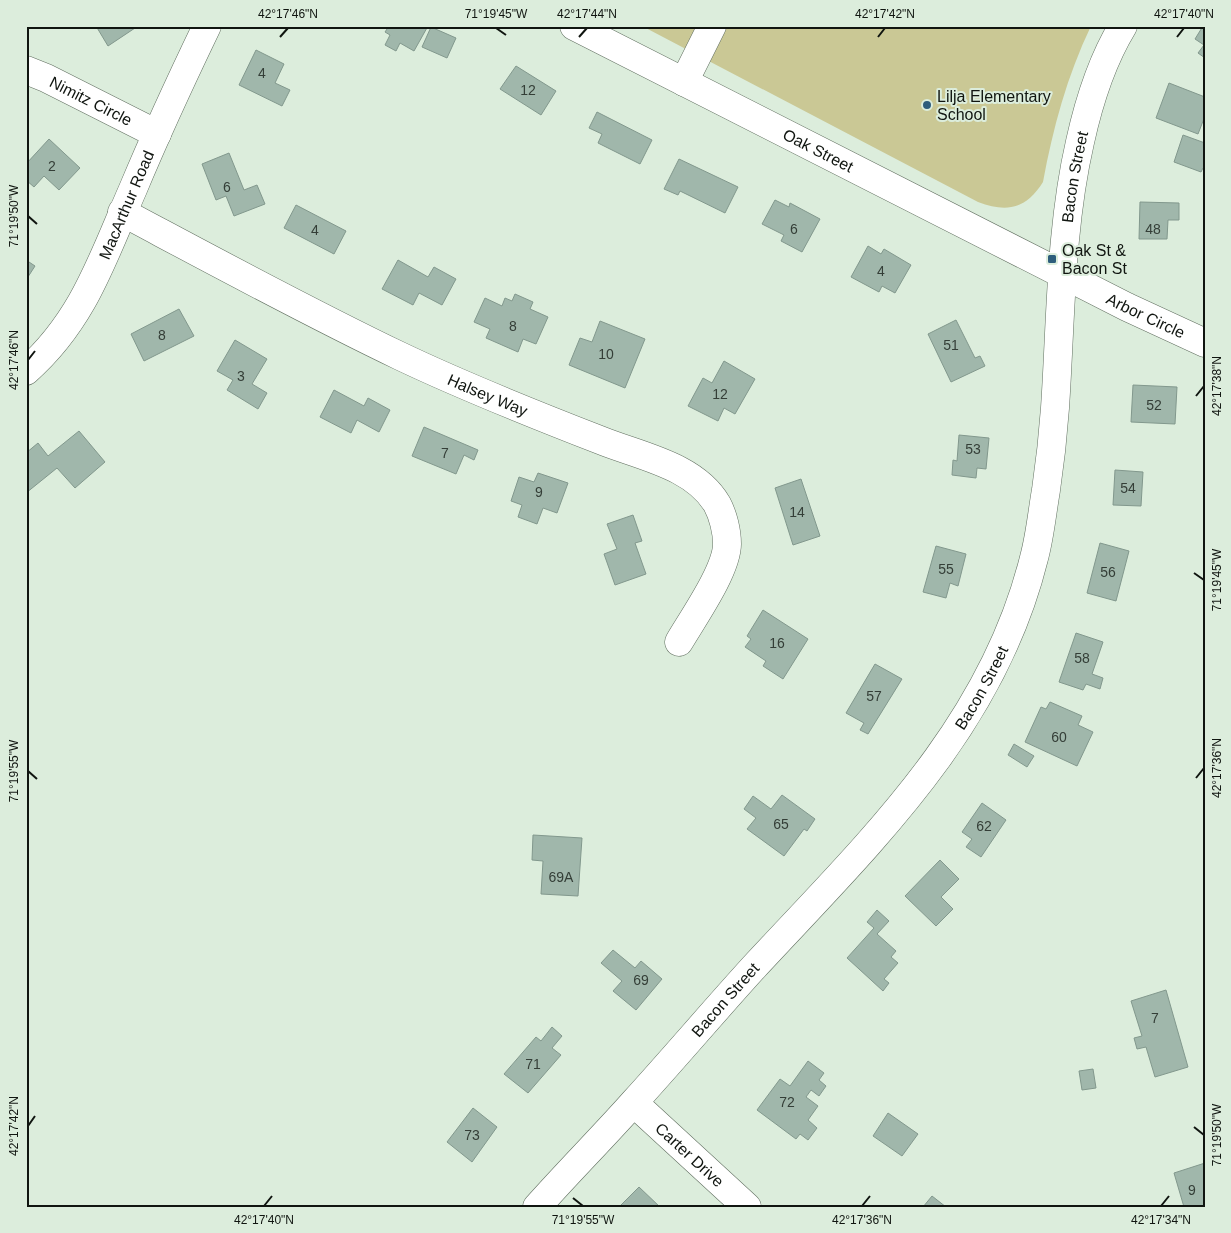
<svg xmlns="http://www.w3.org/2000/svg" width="1231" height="1233" font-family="Arial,sans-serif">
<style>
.green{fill:#cac895}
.building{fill:#a0b7ab;stroke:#82988d}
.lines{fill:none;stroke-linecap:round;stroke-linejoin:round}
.minor-casing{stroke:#616f60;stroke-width:29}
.minor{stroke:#fff;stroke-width:28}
.ticks{fill:none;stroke:#101510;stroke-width:2}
.poi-dot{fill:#2e5d7c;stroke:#dceddc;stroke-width:2}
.labels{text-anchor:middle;stroke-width:4;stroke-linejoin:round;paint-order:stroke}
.number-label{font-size:14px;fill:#343e37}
.poi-label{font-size:16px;fill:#101510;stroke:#dceddc;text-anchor:start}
.street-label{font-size:16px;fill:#101510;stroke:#dceddc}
.neatline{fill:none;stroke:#101510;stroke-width:2}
.ticks-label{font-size:12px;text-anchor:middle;fill:#101510}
</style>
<rect width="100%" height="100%" fill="#dceddc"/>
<!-- green -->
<path class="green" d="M 642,26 L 1091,26 C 1067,76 1053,128 1043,182 C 1026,209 1007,213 978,202 Z"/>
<!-- building -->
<g class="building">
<polygon points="96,26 138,26 108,46"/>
<polygon points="389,26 428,26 414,51 400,43 396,51 385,45 390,35 385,32"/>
<polygon points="1203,26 1205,26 1205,58 1198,53 1204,45 1195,39"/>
<polygon points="431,27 456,38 447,58 422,47"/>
<polygon points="256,50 284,64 275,83 290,90 282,106 239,85"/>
<polygon points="516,66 556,91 541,115 500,89"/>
<polygon points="1169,83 1205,97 1205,116 1198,134 1156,118"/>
<polygon points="597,112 652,140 640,164 598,143 602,134 589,128"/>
<polygon points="1183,135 1205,143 1205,169 1203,168 1201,172 1174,162"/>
<polygon points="49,139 80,168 59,190 44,176 34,187 26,180 26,164"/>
<polygon points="229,153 244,190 257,185 265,204 234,216 226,196 216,200 202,164"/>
<polygon points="679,159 738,187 725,213 680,191 678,195 664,189"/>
<polygon points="775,200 789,207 790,203 820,219 802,252 781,241 784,235 762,224"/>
<polygon points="1140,202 1179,203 1179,220 1168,220 1167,239 1139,239"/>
<polygon points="296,205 346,231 334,254 284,228"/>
<polygon points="868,246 881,254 884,249 911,265 895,293 882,286 879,292 851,277"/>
<polygon points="26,260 35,266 26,280"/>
<polygon points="398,260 428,277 434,267 456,279 442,305 419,293 413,305 382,289"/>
<polygon points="515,294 533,302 530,309 548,317 536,344 523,339 518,352 486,338 490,329 474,322 485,298 502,306 505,298 512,301"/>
<polygon points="179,309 194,336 144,361 131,334"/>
<polygon points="956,320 975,358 980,356 985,366 951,382 928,334"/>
<polygon points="600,321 645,339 625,388 569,365 580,338 592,342"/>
<polygon points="235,340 267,359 252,384 267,393 258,409 227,390 233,380 217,371"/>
<polygon points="724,361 755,379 735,414 724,408 718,421 688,406 703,378 712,383"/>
<polygon points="1133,385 1177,387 1175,424 1131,422"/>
<polygon points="334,390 364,406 368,398 390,410 379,432 357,420 351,433 320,417"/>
<polygon points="424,427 478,450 474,460 464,455 456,474 412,456"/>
<polygon points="79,431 105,462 75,488 57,468 26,493 26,453 38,443 48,456"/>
<polygon points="959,435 989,438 986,469 977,468 976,478 952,475 953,460 957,461"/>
<polygon points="1115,470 1143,472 1141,506 1113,505"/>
<polygon points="538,473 568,483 557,513 543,508 537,524 518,517 522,505 511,501 519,477 534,482"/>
<polygon points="801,479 820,536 793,545 775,488"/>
<polygon points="633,515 642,541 635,543 646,574 615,585 604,554 617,549 607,524"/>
<polygon points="1100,543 1129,551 1116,601 1087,593"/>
<polygon points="936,546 966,554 958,586 950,583 946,598 923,592"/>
<polygon points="763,610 808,639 783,679 763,666 766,661 745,647 751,639 747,636"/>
<polygon points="1076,633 1103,642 1092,674 1103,678 1100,689 1086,684 1083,690 1059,682"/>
<polygon points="875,664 902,679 868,734 860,730 864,723 846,713"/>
<polygon points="1050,702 1082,716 1078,725 1093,732 1077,766 1025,742 1041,707 1046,709"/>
<polygon points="1014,744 1034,756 1027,767 1008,755"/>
<polygon points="782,795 815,819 807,831 804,829 784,856 747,829 756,818 744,809 753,796 771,809"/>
<polygon points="982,803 1006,820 981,857 966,847 972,839 962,832"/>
<polygon points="533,835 582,838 578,896 541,894 543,861 532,860"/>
<polygon points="940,860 959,879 941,897 953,909 936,926 905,896"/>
<polygon points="877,910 889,921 877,934 896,951 891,957 898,963 884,979 889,983 883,991 847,958 874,928 867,922"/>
<polygon points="613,950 635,968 641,961 662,979 636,1010 613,991 622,981 601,963"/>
<polygon points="1166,990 1188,1067 1155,1077 1146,1047 1137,1049 1134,1038 1142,1036 1131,1001"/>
<polygon points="552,1027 562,1036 552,1048 561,1055 528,1093 504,1074 536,1037 541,1041"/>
<polygon points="808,1061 824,1073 819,1080 826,1086 819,1096 811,1090 806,1097 818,1106 808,1120 817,1128 808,1140 800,1134 796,1139 757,1110 780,1079 790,1086"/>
<polygon points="1093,1069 1096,1088 1082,1090 1079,1071"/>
<polygon points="473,1108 497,1127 472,1162 447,1142"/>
<polygon points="888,1113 918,1134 902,1156 873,1136"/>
<polygon points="1205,1163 1205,1207 1184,1207 1174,1173"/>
<polygon points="639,1187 660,1207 620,1206"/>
<polygon points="932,1196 946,1207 923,1207"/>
</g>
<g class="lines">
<defs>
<g id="minor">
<path id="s1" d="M 574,26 L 1127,307 L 1205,343"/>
<path id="s2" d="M 26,70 L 46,78 L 157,134"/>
<polyline points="684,82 712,26"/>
<path id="s3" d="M 122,212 C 214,261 306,311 400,356 C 465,387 533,414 600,440 C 639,456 694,465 717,504 C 723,515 727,531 727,544 C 727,570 693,618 679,642"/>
<path id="s4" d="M 26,371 C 84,320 103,257 133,189 C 156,134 181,80 207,26"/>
<path id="s5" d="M 634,1103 L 747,1207"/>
<path id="s6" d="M 537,1207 C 569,1171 603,1137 635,1101 C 675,1057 714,1011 754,967 C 869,843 992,728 1034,558 C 1040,536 1042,513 1046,490 C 1050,463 1053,436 1055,408 C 1061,319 1060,229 1080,142 C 1089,101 1101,62 1123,26"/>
</g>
</defs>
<!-- minor casing -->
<use href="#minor" class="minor-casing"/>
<!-- minor -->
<use href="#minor" class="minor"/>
</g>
<!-- ticks -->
<path class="ticks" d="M 496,28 L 506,35M 280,37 L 288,28M 579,37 L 587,28M 878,37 L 885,28M 1177,37 L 1184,28M 28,216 L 37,224M 28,360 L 35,351M 1196,396 L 1204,386M 1194,573 L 1204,580M 28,771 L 37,779M 1196,778 L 1204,768M 28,1126 L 35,1116M 1194,1127 L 1204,1135M 573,1198 L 583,1206M 264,1206 L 272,1196M 862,1206 L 870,1196M 1161,1206 L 1169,1196"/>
<!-- markers -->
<g class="poi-dot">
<circle cx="927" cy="105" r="5"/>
<rect x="1047" y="254" width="10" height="10" rx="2.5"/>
</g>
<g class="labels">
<!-- number labels -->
<g class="number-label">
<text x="262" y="78">4</text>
<text x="528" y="95">12</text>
<text x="52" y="171">2</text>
<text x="227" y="192">6</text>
<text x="794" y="234">6</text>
<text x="1153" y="234">48</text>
<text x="315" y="235">4</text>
<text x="881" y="276">4</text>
<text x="513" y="331">8</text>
<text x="162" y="340">8</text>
<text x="951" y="350">51</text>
<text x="606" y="359">10</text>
<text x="241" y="381">3</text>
<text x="720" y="399">12</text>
<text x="1154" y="410">52</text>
<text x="973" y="454">53</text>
<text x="445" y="458">7</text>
<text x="1128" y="493">54</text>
<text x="539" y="497">9</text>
<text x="797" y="517">14</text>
<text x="946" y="574">55</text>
<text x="1108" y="577">56</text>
<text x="777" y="648">16</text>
<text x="1082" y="663">58</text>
<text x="874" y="701">57</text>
<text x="1059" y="742">60</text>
<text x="781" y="829">65</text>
<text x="984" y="831">62</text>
<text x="561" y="882">69A</text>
<text x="641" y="985">69</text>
<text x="1155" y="1023">7</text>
<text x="533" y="1069">71</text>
<text x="787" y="1107">72</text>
<text x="472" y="1140">73</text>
<text x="1192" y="1195">9</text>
</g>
<!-- poi labels -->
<g class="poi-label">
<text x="937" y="102">Lilja Elementary<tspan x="937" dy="18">School</tspan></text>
<text x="1062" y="256">Oak St &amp;<tspan x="1062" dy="18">Bacon St</tspan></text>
</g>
<!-- street labels -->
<g class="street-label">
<text dy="6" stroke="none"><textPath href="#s2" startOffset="72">Nimitz Circle</textPath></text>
<text dy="6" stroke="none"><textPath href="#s1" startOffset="274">Oak Street</textPath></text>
<text dy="6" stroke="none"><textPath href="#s6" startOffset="1209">Bacon Street</textPath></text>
<text dy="6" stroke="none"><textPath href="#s4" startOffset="196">MacArthur Road</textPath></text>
<text dy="6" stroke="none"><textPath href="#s1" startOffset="641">Arbor Circle</textPath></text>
<text dy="6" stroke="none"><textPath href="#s3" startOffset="409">Halsey Way</textPath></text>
<text dy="6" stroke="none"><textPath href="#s6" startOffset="685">Bacon Street</textPath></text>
<text dy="6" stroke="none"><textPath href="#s6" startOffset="280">Bacon Street</textPath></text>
<text dy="6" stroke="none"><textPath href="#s5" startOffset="76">Carter Drive</textPath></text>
</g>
</g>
<!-- border -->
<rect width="1231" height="1233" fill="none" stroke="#dceddc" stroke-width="55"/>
<rect x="28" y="28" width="1176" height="1178" class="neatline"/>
<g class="ticks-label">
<text x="288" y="18">42°17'46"N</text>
<text x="496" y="18">71°19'45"W</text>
<text x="587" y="18">42°17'44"N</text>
<text x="885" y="18">42°17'42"N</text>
<text x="1184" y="18">42°17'40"N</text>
<text transform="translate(14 216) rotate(-90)" y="4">71°19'50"W</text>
<text transform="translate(14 360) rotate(-90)" y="4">42°17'46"N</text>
<text transform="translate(1217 386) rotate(-90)" y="4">42°17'38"N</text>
<text transform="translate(1217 580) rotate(-90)" y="4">71°19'45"W</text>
<text transform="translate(1217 768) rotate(-90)" y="4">42°17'36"N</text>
<text transform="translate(14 771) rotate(-90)" y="4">71°19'55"W</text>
<text transform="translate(14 1126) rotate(-90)" y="4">42°17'42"N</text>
<text transform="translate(1217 1135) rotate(-90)" y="4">71°19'50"W</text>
<text x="264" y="1224">42°17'40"N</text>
<text x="583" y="1224">71°19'55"W</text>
<text x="862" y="1224">42°17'36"N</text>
<text x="1161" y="1224">42°17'34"N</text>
</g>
</svg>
